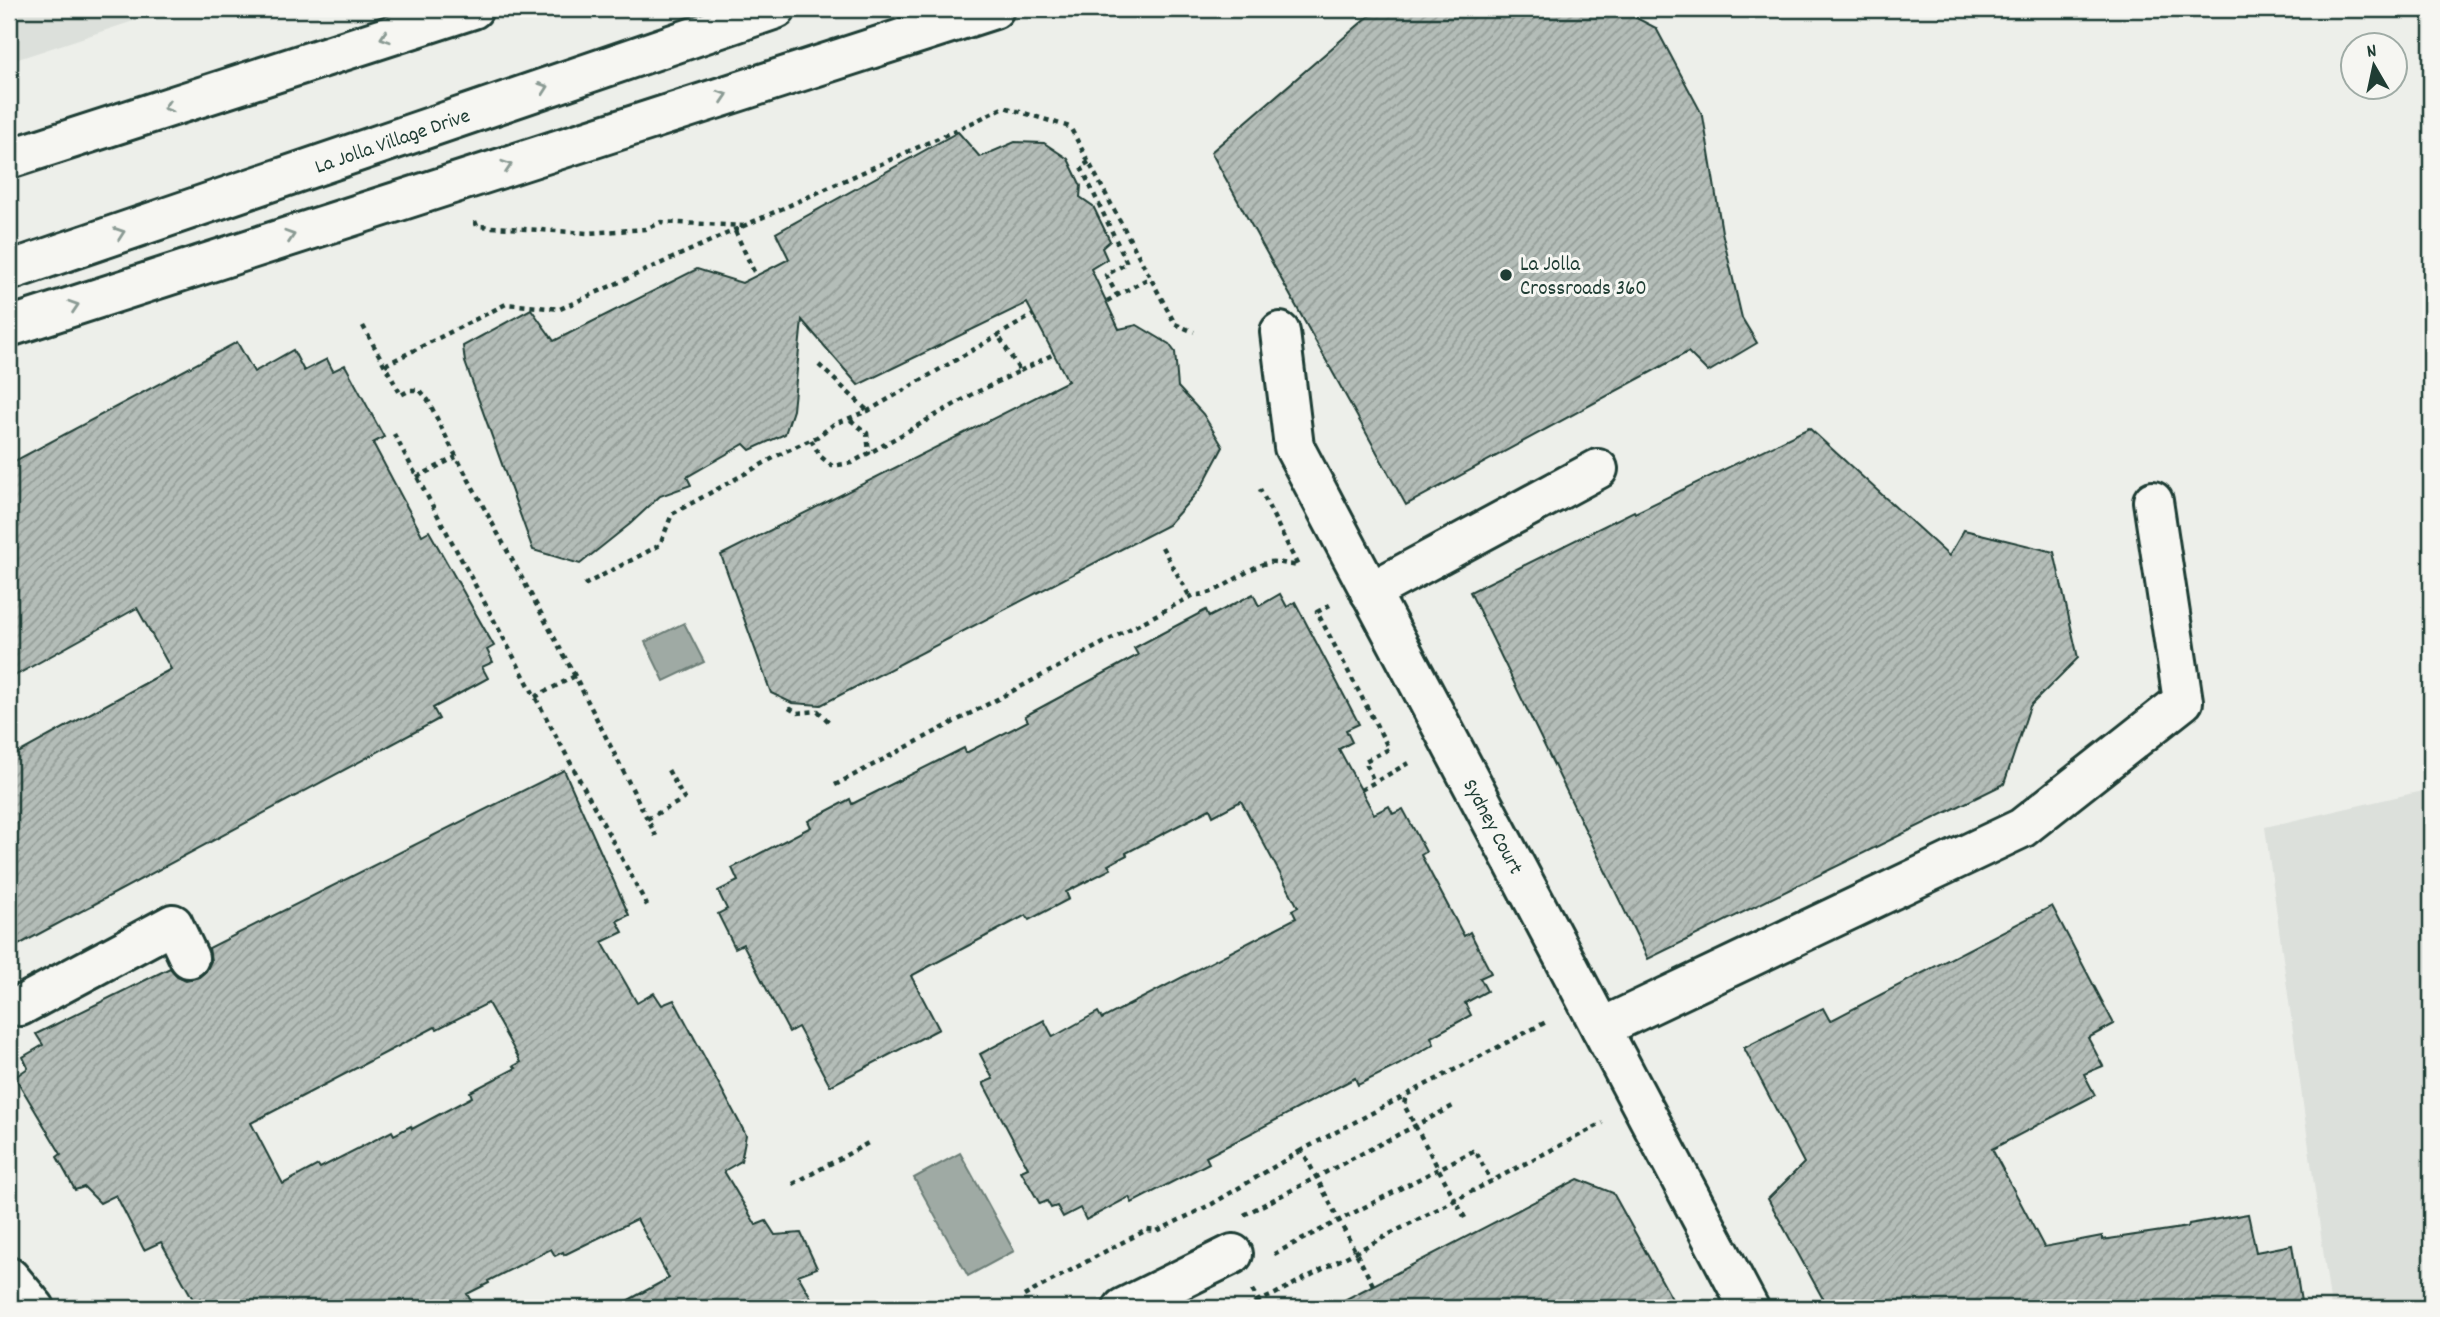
<svg xmlns="http://www.w3.org/2000/svg" width="2440" height="1317" font-family="Dekko,sans-serif">
<style>
.built{fill:#dce0db}
.water{fill:#9faaa4;stroke:#6c7e77;stroke-width:2}
.building{fill:url(#building-hatch);stroke:#1f3d34;stroke-width:2;fill-rule:evenodd}
.lines{fill:none;stroke-linecap:round;stroke-linejoin:round}
.minor-casing{stroke:#1f3d34;stroke-width:44}
.major-casing{stroke:#1f3d34;stroke-width:44}
.highway-casing{stroke:#1f3d34;stroke-width:44}
.path{stroke:#1f3d34;stroke-width:4.5;stroke-dasharray:5 5;stroke-linecap:butt}
.minor{stroke:#f6f6f2;stroke-width:38}
.major{stroke:#f6f6f2;stroke-width:38}
.highway{stroke:#f6f6f2;stroke-width:38}
.oneway{stroke:#8a9a93}
.poi-dot{fill:#1f3d34;stroke:#f6f6f2;stroke-width:2.5}
.labels{text-anchor:middle;stroke-width:6;stroke-linejoin:round;paint-order:stroke}
.street-label{font-size:21px;fill:#1f3d34;stroke:#f6f6f2}
.poi-label{font-size:21px;fill:#1f3d34;stroke:#f6f6f2;text-anchor:start}
</style>
<defs>
<pattern id="building-hatch" width="6" height="6" patternUnits="userSpaceOnUse" patternTransform="scale(1.75)"><rect width="6" height="6" fill="#b4bdb8"/><path d="M-1 1l2-2M0 6l6-6M5 7l2-2" fill="none" stroke="#929b96"/></pattern>
</defs>
<rect width="100%" height="100%" fill="#edefea"/>
<filter id="ink" filterUnits="userSpaceOnUse"><feTurbulence type="fractalNoise" baseFrequency=".0143" numOctaves="2"/><feDisplacementMap in="SourceGraphic" scale="14" xChannelSelector="R" yChannelSelector="G"/><feConvolveMatrix kernelMatrix="1 2 1 2 8 2 1 2 1" color-interpolation-filters="sRGB"/></filter>
<g filter="url(#ink)">
<!-- built -->
<g class="built">
<polygon points="9,9 170,9 9,62"/>
<polygon points="2431,789 2431,1308 2331,1308 2265,827"/>
</g>
<!-- water -->
<g class="water">
<polygon points="684,623 704,662 664,681 645,642"/>
<polygon points="960,1153 1014,1251 968,1276 914,1178"/>
</g>
<!-- building -->
<g class="building">
<polygon points="1400,9 1619,9 1656,28 1703,116 1722,232 1742,318 1757,343 1708,372 1688,352 1406,505 1211,152 1369,16"/>
<polygon points="958,132 980,157 1015,142 1044,143 1068,159 1081,186 1080,197 1093,206 1110,241 1102,248 1107,259 1091,269 1119,329 1137,325 1169,344 1175,352 1178,387 1203,414 1223,447 1201,488 1168,525 821,705 792,703 771,693 721,555 1068,381 1027,303 858,385 802,320 793,410 785,434 750,450 744,444 687,477 691,485 660,496 630,524 580,564 533,550 465,362 463,346 531,309 554,341 697,269 742,283 789,259 776,233"/>
<polygon points="237,342 254,372 293,350 304,371 327,359 333,371 345,365 384,437 373,443 422,535 429,531 494,646 487,650 493,662 482,667 488,678 433,708 439,719 9,950 9,758 171,669 137,608 9,679 9,464"/>
<polygon points="1809,428 1949,556 1964,530 2054,552 2078,658 2030,706 2004,784 1648,959 1470,592 1634,511 1635,513"/>
<polygon points="1253,594 1259,606 1280,594 1287,607 1295,602 1359,724 1346,730 1352,742 1339,749 1374,814 1389,806 1393,814 1403,809 1426,852 1421,855 1464,936 1470,932 1491,973 1480,978 1487,991 1465,1003 1471,1015 1431,1037 1434,1044 1398,1065 1358,1085 1355,1078 1206,1157 1209,1163 1132,1203 1129,1197 1086,1220 1080,1208 1063,1217 1057,1206 1051,1208 1047,1201 1040,1204 1021,1171 1028,1168 983,1083 993,1079 980,1054 1044,1020 1053,1037 1098,1012 1102,1019 1296,918 1292,910 1298,907 1241,801 1213,816 1210,809 1126,853 1127,855 1108,865 1111,869 1066,892 1069,899 1029,920 1026,915 911,976 939,1029 830,1086 798,1027 789,1032 743,944 735,948 718,914 727,909 718,891 738,881 732,868 811,827 808,821 850,799 852,804 964,748 966,753 1028,721 1025,716 1138,655 1134,648 1206,610 1209,617"/>
<path d="M 564,770 L 629,915 L 617,921 L 623,932 L 602,942 L 637,1003 L 654,993 L 662,1005 L 674,1000 L 746,1135 L 741,1161 L 724,1171 L 756,1225 L 766,1221 L 775,1235 L 801,1233 L 817,1268 L 798,1275 L 817,1308 L 614,1308 L 669,1278 L 637,1219 L 564,1255 L 563,1252 L 555,1256 L 551,1249 L 488,1281 L 489,1283 L 467,1294 L 475,1308 L 206,1308 L 201,1298 L 194,1301 L 161,1242 L 144,1250 L 116,1195 L 100,1203 L 84,1187 L 75,1190 L 57,1157 L 61,1154 L 15,1077 L 28,1068 L 23,1057 L 43,1045 L 36,1034 L 170,968 L 177,976 L 186,980 L 199,977 L 206,971 L 211,961 L 209,948 ZM 488,1003 L 521,1062 L 514,1066 L 516,1068 L 470,1092 L 472,1097 L 412,1129 L 411,1126 L 394,1135 L 392,1131 L 320,1168 L 318,1165 L 283,1184 L 251,1123 L 435,1027 L 437,1029 Z"/>
<polygon points="2052,906 2114,1024 2088,1038 2103,1066 2084,1074 2095,1095 1992,1149 2044,1247 2102,1236 2102,1240 2188,1227 2189,1224 2248,1214 2256,1252 2292,1245 2302,1308 1828,1308 1768,1199 1804,1163 1744,1048 1823,1008 1830,1021"/>
<polygon points="1578,1179 1613,1193 1677,1308 1329,1308"/>
</g>
<g class="lines">
<defs>
<g id="minor">
<polyline points="1280,332 1294,447 1749,1308"/>
<polyline points="1370,592 1598,469"/>
<polyline points="20,1006 173,924 189,958"/>
<polyline points="1601,1028 2022,828 2183,701 2153,501"/>
<polyline points="9,1277 35,1308"/>
<polyline points="1123,1308 1233,1254"/>
</g>
<g id="major">
<polyline points="9,159 473,9"/>
<polyline points="9,271 776,9"/>
</g>
<polyline id="highway" points="9,327 994,9"/>
</defs>
<!-- minor casing -->
<use href="#minor" class="minor-casing"/>
<!-- major casing -->
<use href="#major" class="major-casing"/>
<!-- highway casing -->
<use href="#highway" class="highway-casing"/>
<!-- path -->
<g class="path">
<polyline points="1089,162 1081,167 1127,263 1106,275 1117,295"/>
<polyline points="475,221 477,226 588,233 646,229 661,222 744,226"/>
<polyline points="735,231 756,276"/>
<polyline points="1107,301 1151,277"/>
<polyline points="363,326 401,395 410,390 420,390 428,400 450,445 575,676 656,836"/>
<polyline points="385,365 506,304 560,309 976,121 1004,107 1070,127 1175,324 1194,332"/>
<polyline points="819,365 868,411"/>
<polyline points="1020,371 1054,354"/>
<polyline points="394,434 649,909"/>
<polyline points="811,440 820,456 832,466 851,463 869,453 867,433 848,418"/>
<polyline points="873,451 971,395 1020,371 998,335"/>
<polyline points="417,477 456,457"/>
<polyline points="1162,547 1190,597"/>
<polyline points="584,585 660,545 672,514 786,451 817,437 834,424 868,411 1033,315"/>
<polyline points="1330,605 1317,612 1389,749 1365,761 1374,782"/>
<polyline points="535,697 575,676"/>
<polyline points="789,708 797,713 818,711 830,723"/>
<path d="M 835,785 L 1194,595 C 1221,596 1243,568 1270,562 C 1278,561 1290,565 1298,566 L 1260,489"/>
<polyline points="1361,790 1412,761"/>
<polyline points="647,819 684,799 667,768"/>
<polyline points="793,1184 870,1142"/>
<polyline points="1244,1215 1455,1105"/>
<polyline points="1465,1218 1404,1105 1406,1095 1548,1021"/>
<polyline points="1274,1254 1475,1150 1491,1181"/>
<polyline points="1373,1285 1302,1150 1406,1095"/>
<polyline points="1252,1290 1259,1301 1271,1296 1603,1123"/>
<polyline points="1024,1296 1117,1245 1147,1230 1157,1231 1212,1204 1302,1150"/>
<polyline points="1245,1308 1259,1301"/>
</g>
<!-- minor -->
<use href="#minor" class="minor"/>
<!-- major -->
<use href="#major" class="major"/>
<!-- highway -->
<use href="#highway" class="highway"/>
</g>
<!-- one-way arrows -->
<defs><path id="oneway-chevron" d="M-2-3.5L2.5 0L-2 3.5" fill="none" stroke-width="1.6" stroke-linecap="round" stroke-linejoin="round" transform="scale(1.75)"/></defs>
<g class="oneway">
<use href="#oneway-chevron" transform="translate(385 37) rotate(162)"/>
<use href="#oneway-chevron" transform="translate(544 88) rotate(-19)"/>
<use href="#oneway-chevron" transform="translate(723 96) rotate(-18)"/>
<use href="#oneway-chevron" transform="translate(168 107) rotate(162)"/>
<use href="#oneway-chevron" transform="translate(507 166) rotate(-18)"/>
<use href="#oneway-chevron" transform="translate(120 233) rotate(-19)"/>
<use href="#oneway-chevron" transform="translate(290 236) rotate(-18)"/>
<use href="#oneway-chevron" transform="translate(74 306) rotate(-18)"/>
</g>
</g>
<!-- markers -->
<circle class="poi-dot" cx="1506" cy="275" r="7"/>
<g class="labels">
<!-- street labels -->
<g class="street-label">
<text transform="translate(392 140) rotate(-19)" y="7">La Jolla Village Drive</text>
<text transform="translate(1494 826) rotate(62)" y="7">Sydney Court</text>
</g>
<!-- poi labels -->
<g class="poi-label">
<text x="1520" y="270">La Jolla<tspan x="1520" dy="24">Crossroads 360</tspan></text>
</g>
</g>
<!-- margin -->
<rect width="2440" height="1317" fill="none" stroke="#f6f6f2" stroke-width="35"/>
<rect x="18" y="18" width="2405" height="1282" fill="none" stroke="#1f3d34" stroke-width="2.5" filter="url(#ink)"/>
<!-- north arrow -->
<g transform="translate(2374 66) rotate(351)"><circle r="33" fill="#f6f6f2" stroke="#a0aca6" stroke-width="2"/>
<path d="M0-5L12 26L0 18L-12 26Z" fill="#1f3d34"/>
<text y="-10" font-size="19" font-weight="bold" text-anchor="middle" fill="#1f3d34">N</text>
</g>
</svg>
